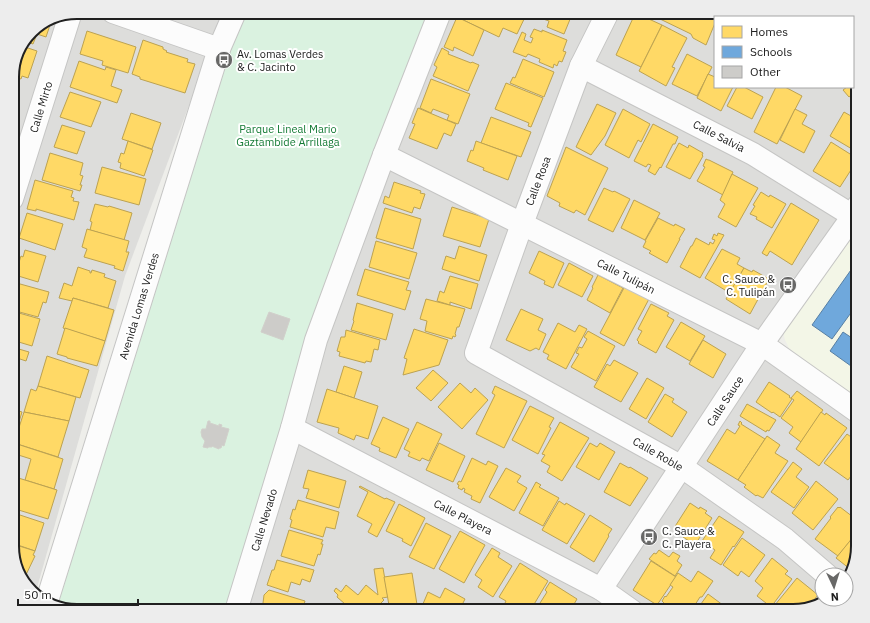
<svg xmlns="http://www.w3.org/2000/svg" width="870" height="623" font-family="'IBM Plex Sans',sans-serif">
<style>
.residential{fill:#dddddb}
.education{fill:#f3f6e7}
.park{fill:#daf2e0}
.homes{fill:#ffd966;stroke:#bca251}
.schools{fill:#6fa8dc;stroke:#577fa4}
.building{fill:#cdccc9;stroke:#d1d0cb}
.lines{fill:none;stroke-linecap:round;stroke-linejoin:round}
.minor-casing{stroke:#c5c5c4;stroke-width:24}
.minor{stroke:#fcfcfc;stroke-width:22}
.labels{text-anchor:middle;stroke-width:4;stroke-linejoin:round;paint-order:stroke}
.poi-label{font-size:11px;fill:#202020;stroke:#fff;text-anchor:start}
.street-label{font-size:11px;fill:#202020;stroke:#fff}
.park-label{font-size:11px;fill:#137a34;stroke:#fff}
.rim{fill:none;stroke:#202020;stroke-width:2}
</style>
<rect width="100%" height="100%" fill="#eeeeea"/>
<!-- residential -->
<g class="residential">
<polygon points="78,12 224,12 125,276 35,595 21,578 12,550 12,73 34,28"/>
<polygon points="431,12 793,12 807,17 715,17 715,87 853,87 853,56 858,77 858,202 764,340 858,416 858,546 846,581 846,575 822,575 822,599 828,599 822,604 792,611 247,611 410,49"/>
</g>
<!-- education -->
<polygon class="education" points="858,222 858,403 789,348 785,340 783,331"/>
<!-- park -->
<polygon class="park" points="235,12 440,12 384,155 236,611 77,611 47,601"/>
<!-- homes -->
<g class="homes">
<polygon points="464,12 519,12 526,15 517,34 503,28 499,37 461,19"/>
<polygon points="546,12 573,12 564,34 547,27 549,21 543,19"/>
<polygon points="664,12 714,12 719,13 717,17 715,17 715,23 706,45 693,38 691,34 660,19"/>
<polygon points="790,12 793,12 807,17 785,17"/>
<polygon points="640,15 662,25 641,67 616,55 634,16"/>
<polygon points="457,17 484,30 473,56 454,47 453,51 444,47"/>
<polygon points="51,22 46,37 37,34 33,44 27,42 34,28"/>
<polygon points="662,25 687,38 672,67 675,68 666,86 639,71"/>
<polygon points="534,29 542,32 542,30 567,40 563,51 566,52 562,62 559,61 557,66 554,64 553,68 539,62 540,59 528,54 526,57 513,52 522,32 526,34 524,40 531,43 533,38 530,37"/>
<polygon points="87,31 136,47 128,73 102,65 103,61 80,54"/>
<polygon points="143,40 163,47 163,49 167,51 166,52 188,59 187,62 195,64 185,93 140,79 140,77 132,74"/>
<polygon points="25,47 37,51 28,78 22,76 21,79 12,76 12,73"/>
<polygon points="442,48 449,52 448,54 471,63 472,62 479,65 468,91 433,76 437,67 434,65"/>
<polygon points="687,54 712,67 697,96 672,84"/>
<polygon points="853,56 857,74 853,78"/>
<polygon points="523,59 554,72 544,97 510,83 513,77 515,78"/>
<polygon points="79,61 105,70 106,67 116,70 111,86 122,90 117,103 70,87"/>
<polygon points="708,74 715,77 715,87 733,87 721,111 697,98"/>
<polygon points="858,76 858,99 853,94 849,97 843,90 847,87 853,87 853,81"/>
<polygon points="12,79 15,80 13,86 18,88 12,107"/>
<polygon points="431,79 470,94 458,124 447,120 449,115 433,109 431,113 420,108"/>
<polygon points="506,83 543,98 531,127 528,126 529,123 495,109"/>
<polygon points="737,87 744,87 763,97 752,119 727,106"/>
<polygon points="776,87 785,87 802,96 777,144 754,132"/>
<polygon points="70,92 101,102 91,127 60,117"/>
<polygon points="597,104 616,113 605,136 591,155 576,147"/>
<polygon points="418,108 456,124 451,136 444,133 437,149 409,138 415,124 412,123"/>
<polygon points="623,109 650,124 641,142 638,140 629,158 605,145"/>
<polygon points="795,109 807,115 802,124 815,131 804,153 780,140"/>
<polygon points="844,112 858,120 857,152 830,136"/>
<polygon points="131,113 161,123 152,149 122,139"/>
<polygon points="491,117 531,132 521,157 481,143"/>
<polygon points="653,124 678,137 675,144 673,144 661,168 660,167 655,175 648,171 651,165 648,164 646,167 634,161"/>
<polygon points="62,125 85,132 77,154 54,147"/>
<polygon points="128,141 153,150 144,176 120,168 121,163 118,162 121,153 124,154"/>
<polygon points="476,141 517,156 508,180 483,170 484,168 467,161 471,150 473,151"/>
<polygon points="831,142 858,159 840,187 813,171"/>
<polygon points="679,143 688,148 689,145 703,153 702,155 703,156 690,179 666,167"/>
<polygon points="566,147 608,168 585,215 576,210 574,213 559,206 560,203 547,196"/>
<polygon points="50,153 83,163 80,175 83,176 80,185 82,185 80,191 42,180"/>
<polygon points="706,159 708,160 709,160 733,172 723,195 697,181 705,167 703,166"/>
<polygon points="102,167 146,179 139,205 95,193"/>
<polygon points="732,174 758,188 736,227 718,217 725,204 720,200"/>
<polygon points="35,180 73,191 71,197 74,198 73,201 79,202 74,220 36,209 36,211 27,209"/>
<polygon points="394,182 421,191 420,193 425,194 420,209 414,207 412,213 383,203 385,196 389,198"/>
<polygon points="604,188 613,192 614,191 630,199 613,232 588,220"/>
<polygon points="761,192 769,197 770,195 786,204 772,228 756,219 757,217 750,214 755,206 753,205"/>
<polygon points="634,200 660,213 645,240 621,228"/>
<polygon points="791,203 819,220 792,265 770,251 767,256 762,253"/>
<polygon points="95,204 108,207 109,206 132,213 124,240 90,230 92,222 90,221"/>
<polygon points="452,207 489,219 480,247 443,236"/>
<polygon points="385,208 421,219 413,249 376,238"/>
<polygon points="27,213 63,224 55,250 19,238"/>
<polygon points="658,218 674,226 675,224 685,229 679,239 680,239 667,263 649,253 651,251 643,247 646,241 645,241"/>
<polygon points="87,229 129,241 126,252 129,252 123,271 114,268 115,266 84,257 87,249 82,247"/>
<polygon points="718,233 724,235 700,278 680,267 691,246 692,246 696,238 709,245 710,242 713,244 715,240 712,239 714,234 717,236"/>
<polygon points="376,241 417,253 409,279 369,267"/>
<polygon points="459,246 487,255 479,281 442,269 446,256 455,259"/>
<polygon points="722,249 740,258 737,264 744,268 730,293 705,278"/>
<polygon points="25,250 46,256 38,282 15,275 21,256 23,257"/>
<polygon points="539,251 564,263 553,288 544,284 545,281 529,273"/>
<polygon points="569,263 593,276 582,297 558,285"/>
<polygon points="78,267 90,271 90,273 91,273 92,270 105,274 104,277 116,281 108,308 73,298 72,301 59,298 64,283 72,286"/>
<polygon points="744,268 752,272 753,270 769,279 750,314 726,299"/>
<polygon points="365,269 409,282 406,290 411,291 405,310 357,295"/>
<polygon points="598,275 623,288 610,313 587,300 593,288 592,287"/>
<polygon points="450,276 478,284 471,309 450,302 450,305 437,301 440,291 444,293"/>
<polygon points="12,278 14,279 13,282 49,292 46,303 43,302 38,317 12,310"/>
<polygon points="625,286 649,299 624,346 600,333"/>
<polygon points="73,298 114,310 105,341 63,328"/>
<polygon points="426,299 465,309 459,327 457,327 455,334 456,335 455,337 453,336 452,339 425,331 427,321 420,319"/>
<polygon points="357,303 393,314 386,340 351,330 354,321 353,320"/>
<polygon points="651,304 669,313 667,316 674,320 656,353 638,343 639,342 637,340 642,331 638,329"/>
<polygon points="521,309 543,319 538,330 546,334 539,350 536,348 530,351 506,340"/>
<polygon points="12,311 40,319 32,346 12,340"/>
<polygon points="681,322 705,336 690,361 666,347"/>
<polygon points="558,323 575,332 579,325 587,329 566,369 547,359 549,355 543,352"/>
<polygon points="65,328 105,341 97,366 67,358 67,357 57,354"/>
<polygon points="414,329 448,340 439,365 403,375 407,359 404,358"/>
<polygon points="346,330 380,340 378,350 374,349 371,362 366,361 365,363 339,356 340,352 337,351 341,337 345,337"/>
<polygon points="588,331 615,346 596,381 571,367 579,354 576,353 579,347 582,348 587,339 584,337"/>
<polygon points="703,340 726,354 713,378 689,364"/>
<polygon points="12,347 29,352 26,361 17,358 14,367 12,366"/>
<polygon points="47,356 89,370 80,398 38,386"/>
<polygon points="614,360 638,373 621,402 594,387 607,364 610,366"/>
<polygon points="344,366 362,372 354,398 336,392"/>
<polygon points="433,370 448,383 431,401 416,388"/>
<polygon points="12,377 18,379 15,391 12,390"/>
<polygon points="647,378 664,388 646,419 629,409"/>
<polygon points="769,382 790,396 789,397 792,399 780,417 773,412 772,413 756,402"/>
<polygon points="460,383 471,393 475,388 488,400 462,429 438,407"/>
<polygon points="38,386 76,397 69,421 24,412 31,389 36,391"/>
<polygon points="495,386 527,401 504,448 476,434 495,395 492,393"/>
<polygon points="327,389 378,406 368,439 356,435 354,440 338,433 339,428 317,422"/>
<polygon points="797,391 823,410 801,442 789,433 793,427 781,418 794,400 791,398"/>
<polygon points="665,394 674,399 672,402 687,412 672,437 648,422"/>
<polygon points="747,404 776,420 769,431 767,430 766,432 740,416"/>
<polygon points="530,406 554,418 549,427 551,428 538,454 512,440"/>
<polygon points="16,410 22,412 19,422 14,420 12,424 12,417 14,418"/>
<polygon points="24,412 69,421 58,457 14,443"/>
<polygon points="821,412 825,415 826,413 847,428 819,466 796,449"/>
<polygon points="383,417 409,429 396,458 379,451 380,448 371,444"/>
<polygon points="740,421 742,423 741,424 765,439 738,480 707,461 727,429 735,434 740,426 738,425"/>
<polygon points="417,422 442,434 429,461 422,458 420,461 408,456 410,452 404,449"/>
<polygon points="560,422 589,438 562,481 547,472 550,466 541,461 545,455 542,454"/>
<polygon points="847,434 858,442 858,467 848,480 824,463"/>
<polygon points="767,436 780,445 775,453 788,461 763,498 757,495 756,496 744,487 746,485 738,480"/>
<polygon points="14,443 63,459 54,489 25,480 31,459 12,453 12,448"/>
<polygon points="439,443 465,456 453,482 426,470"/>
<polygon points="590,443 597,447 600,443 615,452 599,480 576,467"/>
<polygon points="472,458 486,465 488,461 498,466 480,503 471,499 472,496 464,492 465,489 463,488 462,490 458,488 459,485 457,484 459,481 461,482"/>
<polygon points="793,462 802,469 796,477 809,487 794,508 771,492"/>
<polygon points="620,463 629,468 630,467 648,478 630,506 604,492"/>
<polygon points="506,468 521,476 517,482 527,488 514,511 489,497"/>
<polygon points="308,470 346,481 339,508 306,498 309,489 303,488"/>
<polygon points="12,476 57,490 48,519 12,508"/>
<polygon points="816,481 838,499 813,530 792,513"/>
<polygon points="536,482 541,485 539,487 559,498 543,526 519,513"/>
<polygon points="360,486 385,499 386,498 395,502 377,537 368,532 372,524 357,516 368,492 359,487"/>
<polygon points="298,500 339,512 335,529 326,527 323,537 290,527 292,520 290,519 293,509 295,510"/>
<polygon points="559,501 565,505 566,503 585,514 567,544 542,530"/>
<polygon points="690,503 699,509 700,507 707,511 705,513 712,518 695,545 683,537 685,534 674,528"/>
<polygon points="399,504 425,518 411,546 402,541 403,539 386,531"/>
<polygon points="838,507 839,508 840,507 853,517 858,511 858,531 838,556 815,539 831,518 830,517"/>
<polygon points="17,514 44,523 35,551 12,543 12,515 16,516"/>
<polygon points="590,515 612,529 608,535 609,536 594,562 570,547"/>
<polygon points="719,516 744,532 734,547 733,546 721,565 710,558 715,550 702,541"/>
<polygon points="426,523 451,536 434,569 409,557"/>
<polygon points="289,530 323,540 321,544 323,544 320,555 318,554 314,566 281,556"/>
<polygon points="460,531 485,545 464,583 439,569"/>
<polygon points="858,531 858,546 850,569 836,558"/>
<polygon points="742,538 765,555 749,577 741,571 738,576 723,565"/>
<polygon points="13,544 35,551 33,555 35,556 23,581 21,578 12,550"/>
<polygon points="492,548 500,553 498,557 512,566 493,597 478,587 482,580 475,575"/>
<polygon points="659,550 669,557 673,552 680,556 677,561 682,565 675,576 649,559 654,553 656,554"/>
<polygon points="772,558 788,571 785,574 792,579 771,607 757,596 763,588 755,581"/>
<polygon points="277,560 314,570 310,582 302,579 300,585 291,582 288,592 267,585 272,570 274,570"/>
<polygon points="651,561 676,577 657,605 633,590"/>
<polygon points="520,563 548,581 530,611 522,611 514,606 512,608 505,603 506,601 499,597"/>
<polygon points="383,568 388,597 382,598 384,600 379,605 382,608 380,611 353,611 337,597 338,595 334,591 336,588 341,592 346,585 358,595 366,585 378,595 374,569"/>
<polygon points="698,571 713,581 702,597 700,597 691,611 668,611 663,607 665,604 662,601 665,596 666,597 673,587 670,585 678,573 691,582"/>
<polygon points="412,573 418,611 390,611 384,577"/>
<polygon points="797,578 818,595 808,607 792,611 770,611"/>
<polygon points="550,582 577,599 570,611 535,611 547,592 545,590"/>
<polygon points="445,588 465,599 459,611 420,611 428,592 440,598"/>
<polygon points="269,590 305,601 302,611 264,611 264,609 263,603 264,595"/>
<polygon points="708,594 731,611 696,611"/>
<polygon points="578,606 585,611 574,611"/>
</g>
<!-- schools -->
<g class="schools">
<polygon points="858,260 858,303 832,339 812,325"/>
<polygon points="843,332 858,342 858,371 830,351"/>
</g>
<!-- building -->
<g class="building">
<polygon points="269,312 290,319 283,340 261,332"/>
<polygon points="208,421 210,421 210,423 219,426 219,424 222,425 221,427 229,429 224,446 222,445 221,448 219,448 219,449 214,447 212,446 212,447 208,447 208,448 203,447 205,441 202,437 201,432 202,429 206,429"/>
</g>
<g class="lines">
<defs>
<g id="minor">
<polyline points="113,12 219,49"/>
<polyline points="608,12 581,66 522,224 476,353 682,467 785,539 827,575"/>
<polyline points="581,66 753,154 853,216"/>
<polyline points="384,155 762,344 858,412"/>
<polyline points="12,199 70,15"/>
<polyline points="292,428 601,589 632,611"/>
<polyline points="601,589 762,344 853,216 858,206"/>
<polyline points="47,601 219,49 235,12"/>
<polyline points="236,611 292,428 316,340 384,155 440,12"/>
</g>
</defs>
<!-- minor casing -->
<use href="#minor" class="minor-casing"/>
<!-- minor -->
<use href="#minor" class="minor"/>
</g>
<!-- icons -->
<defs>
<symbol id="bus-disc" viewBox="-11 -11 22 22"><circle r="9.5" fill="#686867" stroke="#fff"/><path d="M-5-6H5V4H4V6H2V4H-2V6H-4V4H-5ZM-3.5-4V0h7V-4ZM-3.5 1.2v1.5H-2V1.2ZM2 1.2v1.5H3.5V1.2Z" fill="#fff"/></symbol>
</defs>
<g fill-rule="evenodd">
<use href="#bus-disc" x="214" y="50" width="20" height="20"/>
<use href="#bus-disc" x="778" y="275" width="20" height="20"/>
<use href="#bus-disc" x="639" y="527" width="20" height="20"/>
</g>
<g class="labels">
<!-- poi labels -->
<g class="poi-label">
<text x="237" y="58">Av. Lomas Verdes<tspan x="237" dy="13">&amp; C. Jacinto</tspan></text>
<text x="775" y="283" text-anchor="end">C. Sauce &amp;<tspan x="775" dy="13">C. Tulipán</tspan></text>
<text x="662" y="535">C. Sauce &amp;<tspan x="662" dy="13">C. Playera</tspan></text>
</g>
<!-- street labels -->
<g class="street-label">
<text transform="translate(41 107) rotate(-73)" y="4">Calle Mirto</text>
<text transform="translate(719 136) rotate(27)" y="4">Calle Salvia</text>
<text transform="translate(538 181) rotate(-69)" y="4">Calle Rosa</text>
<text transform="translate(626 276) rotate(27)" y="4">Calle Tulipán</text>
<text transform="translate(139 306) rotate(-73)" y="4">Avenida Lomas Verdes</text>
<text transform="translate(725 401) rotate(-57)" y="4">Calle Sauce</text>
<text transform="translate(658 454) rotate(30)" y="4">Calle Roble</text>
<text transform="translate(463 517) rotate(27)" y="4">Calle Playera</text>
<text transform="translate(264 520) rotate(-73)" y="4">Calle Nevado</text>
</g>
<!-- park labels -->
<g class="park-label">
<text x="288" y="133">Parque Lineal Mario<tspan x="288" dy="13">Gaztambide Arrillaga</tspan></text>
</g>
</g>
<!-- crop -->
<path d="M0 0H870V623H0ZM77 19H793A58 58 0 0 1 851 77V546A58 58 0 0 1 793 604H77A58 58 0 0 1 19 546V77A58 58 0 0 1 77 19Z" fill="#ededed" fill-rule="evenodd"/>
<path class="rim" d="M77 19H793A58 58 0 0 1 851 77V546A58 58 0 0 1 793 604H77A58 58 0 0 1 19 546V77A58 58 0 0 1 77 19Z"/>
<!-- legend -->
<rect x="714" y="16" width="140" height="72" fill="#ffffff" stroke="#a6a6a6"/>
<rect x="722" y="26" width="20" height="12" fill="#ffd966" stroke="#a6a6a6"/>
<text x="750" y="36" font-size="12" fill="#202020">Homes</text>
<rect x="722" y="46" width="20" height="12" fill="#6fa8dc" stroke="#a6a6a6"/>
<text x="750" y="56" font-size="12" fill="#202020">Schools</text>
<rect x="722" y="66" width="20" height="12" fill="#cdccc9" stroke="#a6a6a6"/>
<text x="750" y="76" font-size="12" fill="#202020">Other</text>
<!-- north arrow -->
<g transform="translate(834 587) rotate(176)"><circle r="19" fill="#ffffff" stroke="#a6a6a6"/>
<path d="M0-3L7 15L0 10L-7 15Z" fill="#686867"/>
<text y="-6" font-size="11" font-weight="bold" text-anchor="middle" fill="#202020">N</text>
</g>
<!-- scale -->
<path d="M18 599v6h120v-6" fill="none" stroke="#202020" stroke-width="2"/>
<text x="24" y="599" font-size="12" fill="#202020" stroke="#ffffff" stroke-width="3" paint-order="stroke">50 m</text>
</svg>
